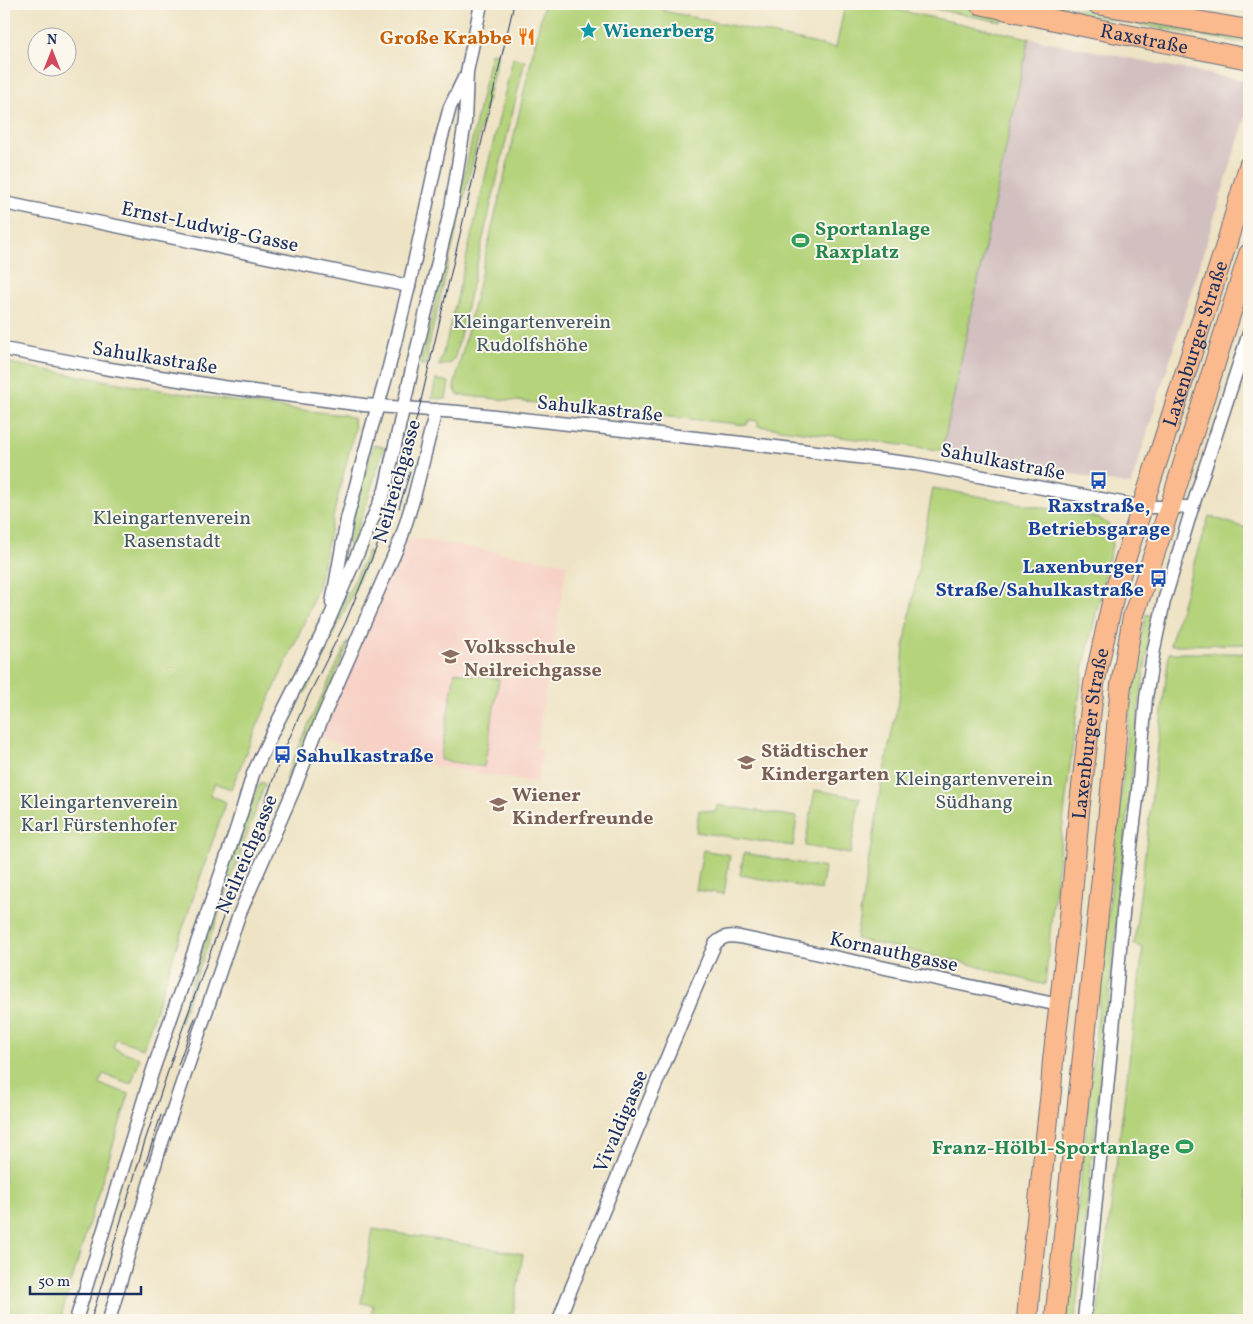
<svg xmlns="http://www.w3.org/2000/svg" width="1253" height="1324" font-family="Vollkorn,serif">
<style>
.built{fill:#f7d1c6}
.industrial{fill:#d2bfbf}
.green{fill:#b4d37a;stroke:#68816c}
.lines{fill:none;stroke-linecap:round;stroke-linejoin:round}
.minor-casing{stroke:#656e82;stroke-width:15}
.primary-casing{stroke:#656e82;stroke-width:22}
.minor{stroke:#fff;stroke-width:12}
.primary{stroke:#fbba8d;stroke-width:20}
.tram{stroke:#1b2f5e;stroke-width:1}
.labels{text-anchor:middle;stroke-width:4;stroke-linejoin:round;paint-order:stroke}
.culture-label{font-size:20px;font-weight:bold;fill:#0d838f;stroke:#fbf7ec;text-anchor:start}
.food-label{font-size:20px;font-weight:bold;fill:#c56008;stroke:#fbf7ec;text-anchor:end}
.street-label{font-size:20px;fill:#1b2f5e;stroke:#fbf7ec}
.leisure-label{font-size:20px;font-weight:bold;fill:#27864d;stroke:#fbf7ec;text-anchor:start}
.park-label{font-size:20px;fill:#415865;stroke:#fbf7ec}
.transit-label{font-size:20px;font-weight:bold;fill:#164399;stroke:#fbf7ec}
.education-label{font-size:20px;font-weight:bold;fill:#785e54;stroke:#fbf7ec;text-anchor:start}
</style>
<rect width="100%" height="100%" fill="#fbf7ec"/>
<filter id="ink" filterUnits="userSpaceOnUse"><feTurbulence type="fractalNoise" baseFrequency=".02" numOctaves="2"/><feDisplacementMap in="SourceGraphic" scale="10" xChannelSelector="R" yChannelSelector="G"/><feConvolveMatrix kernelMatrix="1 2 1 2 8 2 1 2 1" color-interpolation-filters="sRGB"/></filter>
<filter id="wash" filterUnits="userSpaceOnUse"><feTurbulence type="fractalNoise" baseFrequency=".0096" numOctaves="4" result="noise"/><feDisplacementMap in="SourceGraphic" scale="20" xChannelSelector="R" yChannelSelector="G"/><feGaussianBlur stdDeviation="1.12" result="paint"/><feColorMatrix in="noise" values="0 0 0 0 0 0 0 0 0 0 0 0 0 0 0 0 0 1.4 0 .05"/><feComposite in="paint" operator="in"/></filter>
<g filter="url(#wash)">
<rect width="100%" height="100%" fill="#eee3c4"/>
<!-- built -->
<polygon class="built" points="412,538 567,564 536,747 543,748 537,783 364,754 315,735 401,539"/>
<!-- industrial -->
<polygon class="industrial" points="1029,38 1249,82 1249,106 1131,485 939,450 943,447"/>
<!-- green -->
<g class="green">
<polygon points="544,4 665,4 664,11 836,48 845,4 868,4 1029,38 943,447 939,450 758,426 758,421 749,420 747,425 458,395 454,387 510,153"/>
<polygon points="910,4 950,4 1002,15 1001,22"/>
<polygon points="1026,4 1052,4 1249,40 1249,44"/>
<polygon points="491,53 498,55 427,353 428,354 426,365 420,365 451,236"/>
<polygon points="513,58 525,60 455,357 451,363 439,366 448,336"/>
<path d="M 4,362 C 117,384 231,403 345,415 L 353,418 L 355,428 L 336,504 L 318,586 L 307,616 L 258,724 L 231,789 L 215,783 L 210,795 L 226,802 L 175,951 L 143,1048 L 116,1039 L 113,1048 L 140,1058 L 131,1084 L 103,1074 L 100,1083 L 100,1084 L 129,1094 L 94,1206 L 60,1320 L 4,1320 Z"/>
<polygon points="436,379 449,382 446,399 432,398"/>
<polygon points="373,445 384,447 366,505 352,544 350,545 347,543"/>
<polygon points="933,488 1099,518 1109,525 1114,536 1084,665 1076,717 1053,904 1045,985 954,960 856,939 880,790 900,693 904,647"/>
<polygon points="1209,516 1249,529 1249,644 1170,645 1196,556"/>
<polygon points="368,551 370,552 355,589 305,693 302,691"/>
<polygon points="1146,614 1155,617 1147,654 1139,706 1075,1320 1066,1320 1132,688 1138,652"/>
<polygon points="347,643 349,643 291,781 285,779 310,721"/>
<polygon points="1169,653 1249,653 1249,1320 1097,1320 1143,948 1134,945"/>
<polygon points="455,672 499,679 484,767 440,760"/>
<polygon points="261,782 265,784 180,1023 178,1024 219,899 256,792"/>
<polygon points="815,790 860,798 850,854 805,846"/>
<polygon points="717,805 797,817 793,846 696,832 699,810 716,812"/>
<polygon points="703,850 730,855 724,894 696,890"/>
<polygon points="744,853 825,868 821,890 740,875"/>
<polygon points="373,1229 523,1254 512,1320 370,1320 373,1305 361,1303"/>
</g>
</g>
<g filter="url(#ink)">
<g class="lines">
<defs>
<g id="minor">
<polyline points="4,203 409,286"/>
<polyline points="4,349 104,368 223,387 364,405 458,412 751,444 915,464 1143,507 1192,507"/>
<polyline points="332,603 347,519 370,433 389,367 409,286 440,144 450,107 464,78"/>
<polyline points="76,1320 152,1073 237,827 253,774 271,735 328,622 385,490 412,369 451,208 465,122 467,72 481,4"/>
<polyline points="109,1320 159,1151 239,915 294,789 315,735 401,539 414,497 436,410"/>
<path d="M 559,1320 L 566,1301 L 692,997 L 715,944 C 723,936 729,935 740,937 L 1059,1005"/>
<polyline points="1084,1320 1113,1029 1124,902 1138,791 1146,698 1154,649 1164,601 1193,505 1249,333"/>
</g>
<g id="primary">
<path id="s1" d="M 980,4 L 1092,28 L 1249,59"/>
<polyline points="1097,4 1249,30"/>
<path id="s2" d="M 1027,1320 L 1030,1284 L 1051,1091 L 1053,1060 L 1070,918 L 1079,812 L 1094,684 L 1114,594 L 1172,415 L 1227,242 L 1249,166"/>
<polyline points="1055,1320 1109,811 1121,685 1133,617 1170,507 1249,254"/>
</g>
</defs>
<!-- minor casing -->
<use href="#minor" class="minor-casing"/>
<!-- primary casing -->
<use href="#primary" class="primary-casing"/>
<!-- minor -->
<use href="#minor" class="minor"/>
<!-- primary -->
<use href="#primary" class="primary"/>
<!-- tram -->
<g class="tram">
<polyline points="399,508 410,472"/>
<polyline points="178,1065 195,1018"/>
<polyline points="145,1165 161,1115"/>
<polyline points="91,1320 145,1141 177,1044 282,755 305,703 345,623 377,546 389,513 405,461 419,409 514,4"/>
</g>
</g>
</g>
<!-- icons -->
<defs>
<symbol id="sight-bare" viewBox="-9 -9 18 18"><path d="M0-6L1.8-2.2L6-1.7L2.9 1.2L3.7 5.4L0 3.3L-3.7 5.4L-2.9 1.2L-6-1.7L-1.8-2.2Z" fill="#0f9aa8" stroke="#fbf7ec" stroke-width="2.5" paint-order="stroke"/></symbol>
<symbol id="restaurant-bare" viewBox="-9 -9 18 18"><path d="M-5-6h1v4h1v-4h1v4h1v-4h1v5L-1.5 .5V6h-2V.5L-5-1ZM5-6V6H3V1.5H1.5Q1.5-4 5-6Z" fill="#e8710a" stroke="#fbf7ec" stroke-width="2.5" paint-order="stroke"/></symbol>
<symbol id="stadium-bare" viewBox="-9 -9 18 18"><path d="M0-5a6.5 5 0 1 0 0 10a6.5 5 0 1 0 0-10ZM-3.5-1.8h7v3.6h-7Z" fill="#2e9e5b" stroke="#fbf7ec" stroke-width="2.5" paint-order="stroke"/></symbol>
<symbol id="bus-bare" viewBox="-9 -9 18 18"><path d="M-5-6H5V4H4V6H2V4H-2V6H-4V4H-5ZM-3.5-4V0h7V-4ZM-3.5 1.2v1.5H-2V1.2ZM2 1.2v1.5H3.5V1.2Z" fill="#1a4fb4" stroke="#fbf7ec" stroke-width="2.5" paint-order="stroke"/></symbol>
<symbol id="school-bare" viewBox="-9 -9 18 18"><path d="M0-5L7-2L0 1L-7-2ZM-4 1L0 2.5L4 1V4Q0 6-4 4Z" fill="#8d6e63" stroke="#fbf7ec" stroke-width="2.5" paint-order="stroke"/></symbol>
</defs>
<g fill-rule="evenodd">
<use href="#sight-bare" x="576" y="18" width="25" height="25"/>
<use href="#restaurant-bare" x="514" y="24" width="25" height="25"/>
<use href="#stadium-bare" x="788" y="228" width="25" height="25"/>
<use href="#bus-bare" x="1086" y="468" width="25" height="25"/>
<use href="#bus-bare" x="1146" y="566" width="25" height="25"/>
<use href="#school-bare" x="438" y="644" width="25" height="25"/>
<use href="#bus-bare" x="270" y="742" width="25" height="25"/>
<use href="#school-bare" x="734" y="750" width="25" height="25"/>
<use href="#school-bare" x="486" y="792" width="25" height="25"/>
<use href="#stadium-bare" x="1172" y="1134" width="25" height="25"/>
</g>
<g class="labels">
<!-- culture labels -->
<g class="culture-label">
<text x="603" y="37">Wienerberg</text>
</g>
<!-- food labels -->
<g class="food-label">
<text x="512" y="44">Große Krabbe</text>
</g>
<!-- street labels -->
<g class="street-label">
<text dy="7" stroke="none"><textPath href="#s1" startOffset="168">Raxstraße</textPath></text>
<text transform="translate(210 226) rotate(12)" y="7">Ernst-Ludwig-Gasse</text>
<text dy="7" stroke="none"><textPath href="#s2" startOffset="995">Laxenburger Straße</textPath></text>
<text transform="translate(155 357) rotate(9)" y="7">Sahulkastraße</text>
<text transform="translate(600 408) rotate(6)" y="7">Sahulkastraße</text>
<text transform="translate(1003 461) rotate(11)" y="7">Sahulkastraße</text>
<text transform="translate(396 481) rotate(-74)" y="7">Neilreichgasse</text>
<text dy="7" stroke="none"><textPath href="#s2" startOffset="590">Laxenburger Straße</textPath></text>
<text transform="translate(246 854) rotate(-67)" y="7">Neilreichgasse</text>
<text transform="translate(894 951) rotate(12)" y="7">Kornauthgasse</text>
<text transform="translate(620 1121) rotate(-67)" y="7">Vivaldigasse</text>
</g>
<!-- leisure labels -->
<g class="leisure-label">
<text x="815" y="235">Sportanlage<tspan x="815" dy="23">Raxplatz</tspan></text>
<text x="1170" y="1154" text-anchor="end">Franz-Hölbl-Sportanlage</text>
</g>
<!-- park labels -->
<g class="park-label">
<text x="532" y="328">Kleingartenverein<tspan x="532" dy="23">Rudolfshöhe</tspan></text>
<text x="172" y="524">Kleingartenverein<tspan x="172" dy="23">Rasenstadt</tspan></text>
<text x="974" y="785">Kleingartenverein<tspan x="974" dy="23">Südhang</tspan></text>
<text x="99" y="808">Kleingartenverein<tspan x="99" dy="23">Karl Fürstenhofer</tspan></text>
</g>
<!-- transit labels -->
<g class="transit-label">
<text x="1099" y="512">Raxstraße,<tspan x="1099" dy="23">Betriebsgarage</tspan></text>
<text x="1144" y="573" text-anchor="end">Laxenburger<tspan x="1144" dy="23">Straße/Sahulkastraße</tspan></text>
<text x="296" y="762" text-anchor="start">Sahulkastraße</text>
</g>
<!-- education labels -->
<g class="education-label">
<text x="464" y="653">Volksschule<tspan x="464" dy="23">Neilreichgasse</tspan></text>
<text x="761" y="757">Städtischer<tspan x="761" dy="23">Kindergarten</tspan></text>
<text x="512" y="801">Wiener<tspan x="512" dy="23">Kinderfreunde</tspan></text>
</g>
</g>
<!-- margin -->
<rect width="1253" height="1324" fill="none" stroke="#fbf7ec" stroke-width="20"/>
<!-- north arrow -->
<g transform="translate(52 52)"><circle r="24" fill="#fbf7ec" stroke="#a1a7b3"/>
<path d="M0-4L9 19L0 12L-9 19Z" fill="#d1495b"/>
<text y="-8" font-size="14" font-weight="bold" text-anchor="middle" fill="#1b2f5e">N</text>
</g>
<!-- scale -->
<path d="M30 1286v8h111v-8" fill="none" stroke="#1b2f5e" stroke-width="2.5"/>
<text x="38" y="1286" font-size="15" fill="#1b2f5e" stroke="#fbf7ec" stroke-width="4" paint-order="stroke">50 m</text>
</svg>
